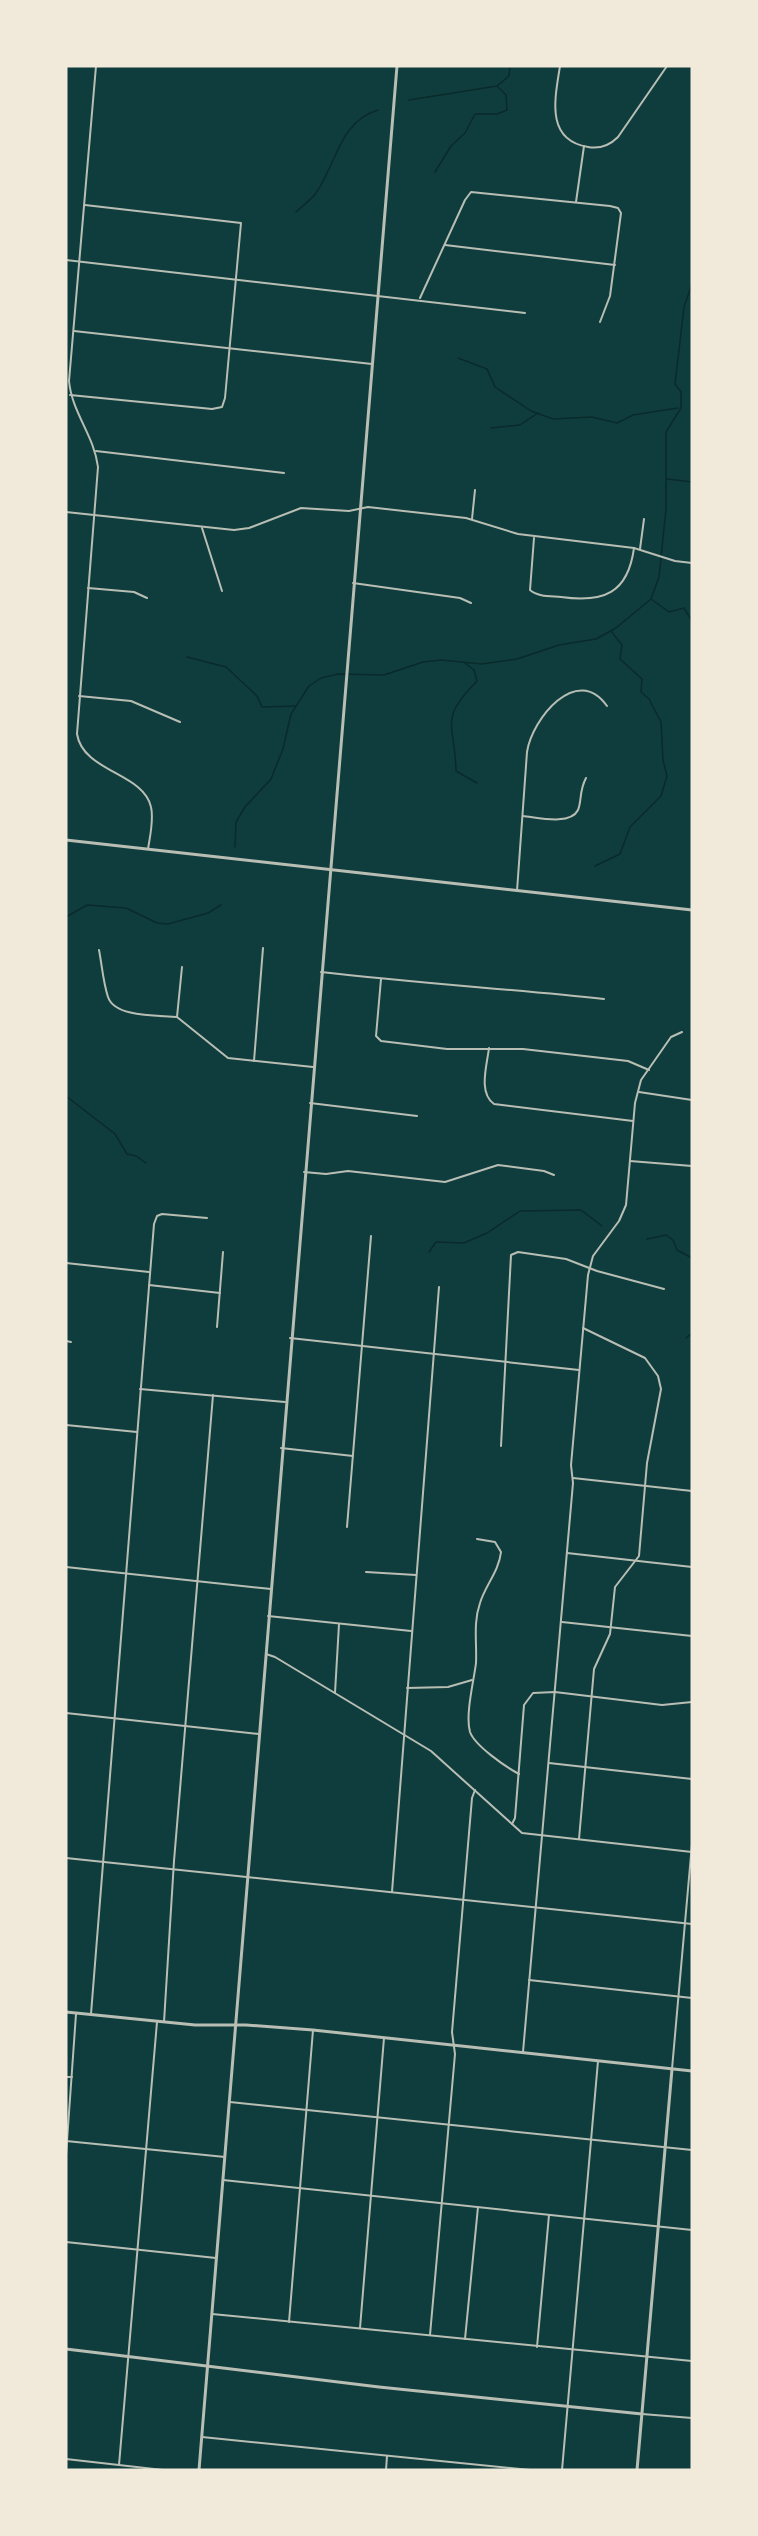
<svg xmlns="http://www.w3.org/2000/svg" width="758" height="2536" font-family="Lato,sans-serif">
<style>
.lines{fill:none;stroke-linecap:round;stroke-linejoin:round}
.stream{stroke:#0a2a2b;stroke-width:1.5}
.minor{stroke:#b8beb3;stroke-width:2}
.tertiary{stroke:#b8beb3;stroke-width:3}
</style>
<rect width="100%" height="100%" fill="#0f3d3e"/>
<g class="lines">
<!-- stream -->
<g class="stream">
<polyline points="409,100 497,86 509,76 510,66"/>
<polyline points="435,172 451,146 465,133 475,114 497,114 507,110 506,95 497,86"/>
<path d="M 296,212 C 302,206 311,200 316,193 C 337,163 339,122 378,110"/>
<polyline points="458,358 487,369 495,387 531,411 553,419 592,417 617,423 633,415 678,408"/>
<polyline points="491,428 520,425 538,413"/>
<polyline points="667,479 692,482"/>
<polyline points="651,599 669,612 684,608 692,621"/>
<polyline points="187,657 226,667 257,696 262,707 295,706"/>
<path d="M 465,663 L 474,670 L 477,681 C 438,721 455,721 456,771 L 477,783"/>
<polyline points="235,847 236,822 245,807 271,779 283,749 291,714 309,686 321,678 338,674 384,675 423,662 441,660 482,664 517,659 559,645 596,639 616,628 651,599 659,577 666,509 666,432 681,408 681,392 675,384 684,307 692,284"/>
<polyline points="595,866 620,854 630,827 661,796 667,776 663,760 661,722 649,699 641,692 642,679 620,659 622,645 611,631"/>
<polyline points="66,917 87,905 126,908 157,923 168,924 208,913 221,905"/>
<polyline points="66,1096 115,1134 127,1154 136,1156 146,1163"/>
<polyline points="647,1239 666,1235 673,1240 677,1250 692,1258"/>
<polyline points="429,1252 436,1242 464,1243 487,1233 520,1211 581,1210 602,1226"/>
<polyline points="686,1338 692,1333"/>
</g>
<!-- minor -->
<g class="minor">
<path d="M 96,66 L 69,381 C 72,413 94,435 98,467 L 77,734 C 83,772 144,773 151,807 C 154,820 150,836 148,849"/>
<path d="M 560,66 C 555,98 545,140 588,147 C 599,149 610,145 618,137 L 667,66"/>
<polyline points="576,202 584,146"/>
<polyline points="445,245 615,265"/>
<polyline points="66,260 525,313"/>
<polyline points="420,298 465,200 471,192 610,206 618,208 621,213 610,296 600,322"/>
<polyline points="74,331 372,364"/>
<polyline points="70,395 212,409 222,407 225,398 241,223 85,205"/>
<polyline points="96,451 284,473"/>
<polyline points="66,512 234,530 249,528 301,508 349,511 368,507 466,518 518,534 634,548 675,561 692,563"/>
<polyline points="472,519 475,490"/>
<polyline points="202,528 222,591"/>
<path d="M 534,538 L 530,590 C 538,597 551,596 561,597 C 604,603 628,593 634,548"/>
<polyline points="640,549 644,519"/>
<polyline points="353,583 460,598 471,603"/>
<polyline points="88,588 134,592 147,598"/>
<polyline points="79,696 131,701 180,722"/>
<path d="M 523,816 C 536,817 570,826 578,810 C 582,800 579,791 586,778"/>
<path d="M 517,891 L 527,752 C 532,719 577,663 607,706"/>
<path d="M 99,950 C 102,965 103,982 108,997 C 115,1018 159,1015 177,1017"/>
<path d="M 321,972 C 415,983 510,989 604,999"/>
<polyline points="381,979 376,1036 381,1041 447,1049 523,1049 628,1061 649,1070"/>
<polyline points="177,1017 228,1058 313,1067"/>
<polyline points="177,1017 182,967"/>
<path d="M 489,1048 C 487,1065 478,1093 494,1104 L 633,1121"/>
<polyline points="254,1061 263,948"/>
<polyline points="639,1092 692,1100"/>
<polyline points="310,1103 417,1116"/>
<polyline points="630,1161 692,1166"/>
<polyline points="304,1172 326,1174 348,1171 445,1182 498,1165 544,1171 554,1175"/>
<polyline points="66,1263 149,1272"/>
<polyline points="149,1285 220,1293"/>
<polyline points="217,1327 223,1252"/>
<polyline points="290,1338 579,1370"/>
<polyline points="66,1341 71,1342"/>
<polyline points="140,1389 285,1402"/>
<polyline points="66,1425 137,1432"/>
<polyline points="501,1446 511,1255 518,1252 566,1259 597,1271 664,1289"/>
<polyline points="281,1448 353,1456"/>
<polyline points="573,1478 692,1491"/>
<polyline points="347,1527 371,1236"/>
<path d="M 477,1539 L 495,1542 L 501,1552 C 499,1571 485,1586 480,1603 C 473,1623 477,1643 476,1663 C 474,1680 465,1715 470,1732 C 475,1746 506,1767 519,1774"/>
<polyline points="567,1553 692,1567"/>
<polyline points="66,1567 271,1589"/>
<polyline points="366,1572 416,1575"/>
<polyline points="268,1616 411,1631"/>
<polyline points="562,1622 692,1636"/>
<polyline points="266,1654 275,1657 431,1751 522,1833 692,1852"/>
<polyline points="407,1688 448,1687 472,1680"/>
<polyline points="335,1693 339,1624"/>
<polyline points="66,1713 259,1734"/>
<polyline points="549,1763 692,1779"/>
<polyline points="512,1824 515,1818 524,1705 533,1693 555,1692 662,1705 692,1702"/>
<polyline points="579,1839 594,1669 610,1634 615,1587 639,1556 647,1463 661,1389 658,1376 645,1358 583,1328"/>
<polyline points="66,1858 692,1924"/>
<polyline points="392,1892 439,1287"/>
<polyline points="529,1980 692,1998"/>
<polyline points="91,2014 154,1224 157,1216 162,1214 207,1218"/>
<polyline points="164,2022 174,1861 213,1395"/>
<polyline points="523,2052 573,1483 571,1465 588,1275 593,1256 619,1221 626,1205 635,1103 641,1080 671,1037 682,1032"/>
<polyline points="672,2069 692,1844"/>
<polyline points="66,2077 72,2077"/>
<polyline points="230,2102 692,2150"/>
<polyline points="66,2141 225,2157"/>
<polyline points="66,2155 76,2014"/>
<polyline points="223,2180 692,2230"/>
<polyline points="66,2242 216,2258"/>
<polyline points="212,2314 692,2361"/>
<polyline points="289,2322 313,2030"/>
<polyline points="360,2328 384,2038"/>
<polyline points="430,2335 455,2054 452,2032 472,1798 475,1790"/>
<polyline points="465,2339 478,2207"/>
<polyline points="537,2347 549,2215"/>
<polyline points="642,2414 692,2418"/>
<polyline points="202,2437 530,2470"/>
<polyline points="66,2459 163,2470"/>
<polyline points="119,2465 157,2022"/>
<polyline points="386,2470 387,2456"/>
<polyline points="562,2470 598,2061"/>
</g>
<!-- tertiary -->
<g class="tertiary">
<polyline points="66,840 692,910"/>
<polyline points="66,2012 195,2025 246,2025 313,2030 692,2071"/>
<polyline points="66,2349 379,2387 642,2414"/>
<polyline points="199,2470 397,66"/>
<polyline points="637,2470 672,2069"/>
</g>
</g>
<!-- border -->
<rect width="758" height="2536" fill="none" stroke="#f1e9da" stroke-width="135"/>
</svg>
